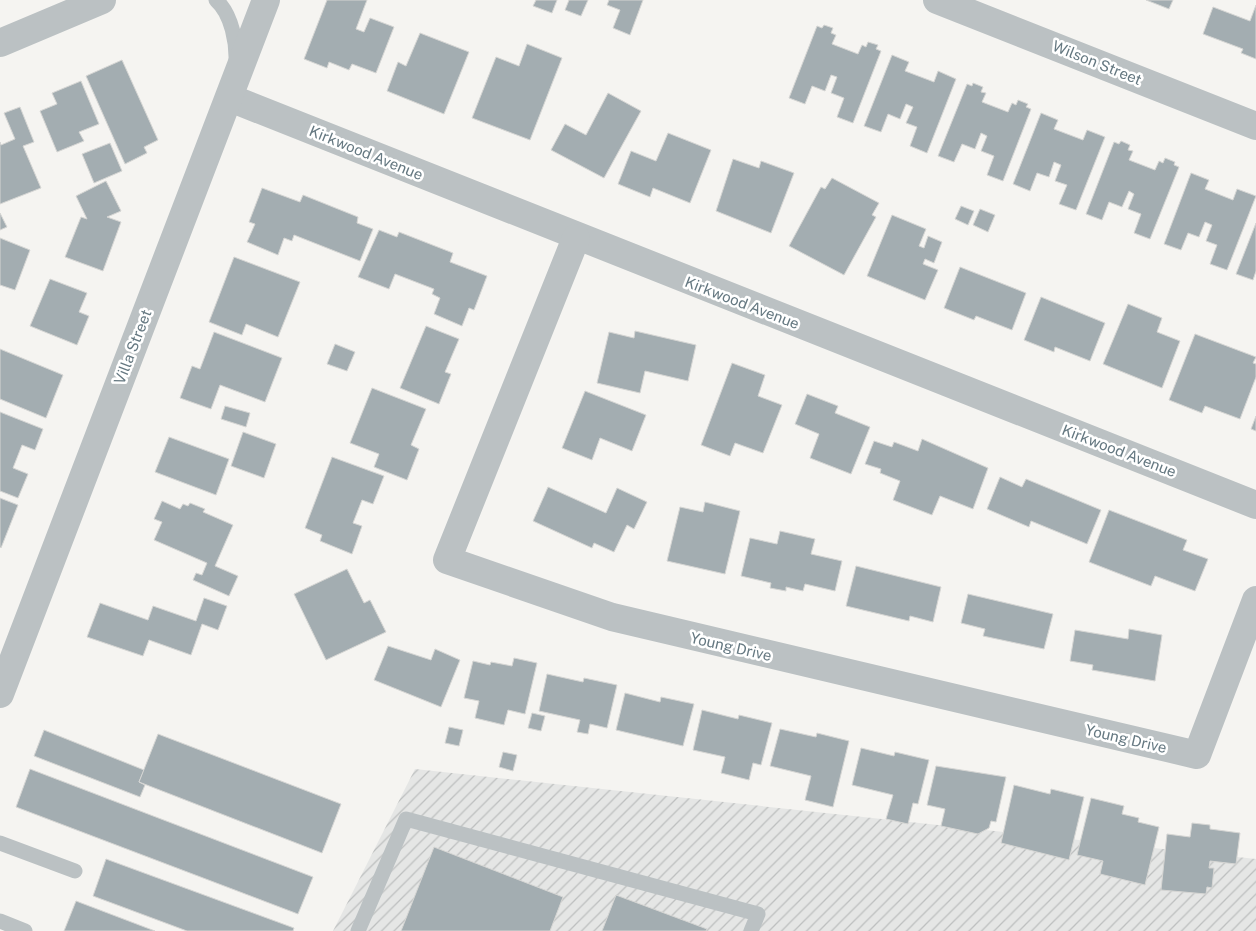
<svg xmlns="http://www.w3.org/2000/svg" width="1256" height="931" font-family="'Public Sans',sans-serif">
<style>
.industrial{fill:url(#industrial-furrows)}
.building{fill:#a3adb1;stroke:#d6d6d4}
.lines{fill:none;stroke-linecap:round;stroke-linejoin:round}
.service{stroke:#bbc1c3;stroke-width:15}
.minor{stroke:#bbc1c3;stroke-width:28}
.tertiary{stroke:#bbc1c3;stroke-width:28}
.labels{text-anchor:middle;stroke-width:5;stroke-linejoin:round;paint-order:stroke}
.street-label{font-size:15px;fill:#657881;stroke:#fff}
</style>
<defs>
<pattern id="industrial-furrows" width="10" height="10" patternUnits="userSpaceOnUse" patternTransform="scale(1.25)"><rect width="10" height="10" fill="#e5e6e5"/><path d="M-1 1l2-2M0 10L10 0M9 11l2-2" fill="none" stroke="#bdbfbf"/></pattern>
</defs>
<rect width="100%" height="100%" fill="#f5f4f1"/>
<!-- industrial -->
<polygon class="industrial" points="415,769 1256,859 1256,931 333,931"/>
<!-- building -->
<g class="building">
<polygon points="327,0 367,0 356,29 364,32 370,18 394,27 376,73 352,64 349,70 329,62 327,68 304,59"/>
<polygon points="536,0 557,0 552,13 533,6"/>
<polygon points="569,0 588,0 581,16 565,10"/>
<polygon points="609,0 643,0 630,35 613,28 620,10 607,5"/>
<polygon points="1146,0 1173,0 1169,9"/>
<polygon points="1256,5 1256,59 1241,53 1243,49 1203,34 1213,7 1250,21"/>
<polygon points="824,25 833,28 831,33 836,35 832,44 858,54 862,45 866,47 868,42 878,45 876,49 881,51 853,123 837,117 844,98 831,93 837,77 831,75 825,91 812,86 805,104 789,98 817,26 822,28"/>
<polygon points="420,33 469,52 444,114 387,91 398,62 406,66"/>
<polygon points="527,44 562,58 530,140 472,118 496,57 519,66"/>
<polygon points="892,55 909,62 905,71 934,82 938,71 956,79 927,153 910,146 917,127 906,123 913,107 906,104 900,119 888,114 881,132 864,126"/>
<polygon points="122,60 158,140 144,147 147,153 125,164 86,76"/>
<polygon points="81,81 99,124 79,132 84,141 57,152 40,111 57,104 52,93"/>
<polygon points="973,83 983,87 981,92 986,93 982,102 1008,112 1012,103 1016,105 1018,100 1028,104 1026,107 1031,109 1003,181 987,175 994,156 981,151 987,136 981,133 975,149 962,144 954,162 938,156 967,84 972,86"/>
<polygon points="608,93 641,111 604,178 551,150 565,124 586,135"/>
<polygon points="20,107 34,142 23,146 41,188 0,204 0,142 1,145 15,139 4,113"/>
<polygon points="1041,113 1058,120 1054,129 1083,140 1087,130 1105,137 1076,210 1059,204 1067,185 1055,181 1061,165 1054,162 1049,177 1037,173 1030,191 1013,184"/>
<polygon points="668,133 711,150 690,203 653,188 650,197 618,184 631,151 656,161"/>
<polygon points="1121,141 1130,145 1128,150 1133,151 1129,160 1155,170 1159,161 1163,163 1165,158 1175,162 1174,165 1179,167 1150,239 1134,233 1141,214 1128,209 1134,194 1129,191 1122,207 1109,202 1102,220 1086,214 1114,142 1119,144"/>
<polygon points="110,143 122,171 94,183 82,154"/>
<polygon points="733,159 759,168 761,161 794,173 771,233 716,211"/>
<polygon points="1191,173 1209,180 1205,189 1233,200 1237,189 1256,196 1227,270 1210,264 1217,245 1206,241 1212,225 1205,222 1199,237 1188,233 1181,250 1164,244"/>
<polygon points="832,178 879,203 872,215 876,217 844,275 789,246 821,187 825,189"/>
<polygon points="106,181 121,211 107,217 121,222 103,271 65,257 81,217 87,219 76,196"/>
<polygon points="262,188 300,202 303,195 358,217 357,223 373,229 360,261 294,235 292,241 284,238 278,255 247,242 255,224 249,222"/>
<polygon points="961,206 974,211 968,225 955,219"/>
<polygon points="980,209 995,215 988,232 973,225"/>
<polygon points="0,213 7,227 0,230"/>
<polygon points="892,215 926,229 919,246 924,248 928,236 942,242 934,263 925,259 923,264 938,270 925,300 867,276"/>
<polygon points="1256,223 1256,271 1253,280 1236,274"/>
<polygon points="379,230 397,237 399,232 453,253 450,262 487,276 474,310 469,308 462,326 434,314 440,298 432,294 434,289 395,274 389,289 358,277"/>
<polygon points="0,238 30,250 15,290 0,285"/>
<polygon points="234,257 300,282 278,337 246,324 242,335 209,322"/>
<polygon points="960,267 1026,293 1012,330 976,316 974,320 944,308"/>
<polygon points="50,279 87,293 79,312 89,316 77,345 30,326"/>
<polygon points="1041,297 1105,323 1090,361 1055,347 1054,352 1024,340"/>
<polygon points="1128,304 1162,318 1157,332 1180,341 1162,388 1103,364"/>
<polygon points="426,326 459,339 445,372 451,374 439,404 400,388"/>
<polygon points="635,331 696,345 688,381 645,371 640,393 597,383 609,332 634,338"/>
<polygon points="214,332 282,358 265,402 220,385 211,409 180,398 192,366 200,369"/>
<polygon points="1195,334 1256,357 1253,363 1256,364 1256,377 1240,419 1205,406 1202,413 1169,400"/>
<polygon points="335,344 355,352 347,371 327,364"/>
<polygon points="0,349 63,375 46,418 0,399"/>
<polygon points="732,363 765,375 758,396 782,405 763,453 735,443 730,456 701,445"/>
<polygon points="372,388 426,409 411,445 419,449 407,480 374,467 379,454 350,443"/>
<polygon points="585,391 646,415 632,451 600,438 592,460 562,448"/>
<polygon points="807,394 838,406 835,413 870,427 851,474 810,458 819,434 795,424"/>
<polygon points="225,406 250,413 246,427 221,419"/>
<polygon points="0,412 43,429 35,450 22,445 13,468 28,474 18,498 0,491"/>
<polygon points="1256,416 1256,431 1251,429"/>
<polygon points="243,432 276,444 264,478 231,466"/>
<polygon points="169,437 229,459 216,495 155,472"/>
<polygon points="922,439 988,468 973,509 940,496 932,515 893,500 900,481 880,473 881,469 865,464 874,441 892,447 894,442 918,451"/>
<polygon points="332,457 384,476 373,504 362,500 353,523 362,526 352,554 320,541 322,535 305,528"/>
<polygon points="1000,477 1022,487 1026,479 1101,510 1087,544 1031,521 1029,527 987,509"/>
<polygon points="548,487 606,513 617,488 647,502 634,529 627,525 614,552 594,543 592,548 533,521"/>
<polygon points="0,498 18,505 1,548 0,547"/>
<polygon points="162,501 180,509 183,504 188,506 190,503 205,509 203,512 233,525 215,566 238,576 229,596 193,580 196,573 202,575 207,563 154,540 162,522 154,519"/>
<polygon points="705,502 740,511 725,574 667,561 680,507 703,512"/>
<polygon points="1109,510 1187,540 1183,550 1208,559 1195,591 1155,576 1151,586 1089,562"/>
<polygon points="780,531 815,539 811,554 842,561 835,591 805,584 803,591 786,587 786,591 770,588 771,583 741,576 750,538 777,544"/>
<polygon points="856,566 941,587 933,622 910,616 909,621 846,606"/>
<polygon points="347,569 364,603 370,600 386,632 326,660 294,594"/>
<polygon points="968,594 1053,614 1044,649 983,636 985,629 961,623"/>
<polygon points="204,598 227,606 218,630 202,624 191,655 149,640 143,656 87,637 100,603 148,620 153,606 196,621"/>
<polygon points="1129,629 1162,635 1155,681 1092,670 1093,665 1070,661 1075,630 1128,639"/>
<polygon points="388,646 431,660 435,649 460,660 441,707 374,680"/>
<polygon points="514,658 537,663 525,714 508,710 504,725 475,718 479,701 464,698 473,661 490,665 491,662 512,666"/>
<polygon points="547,674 583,682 584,678 617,685 607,728 590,724 588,734 577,732 580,720 539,711"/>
<polygon points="625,693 660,702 661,697 694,704 683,746 616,730"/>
<polygon points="702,710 738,719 739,715 772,723 761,765 753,763 749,780 721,773 725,757 693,750"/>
<polygon points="532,713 545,716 541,731 528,728"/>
<polygon points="449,727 463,730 459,746 445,743"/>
<polygon points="780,729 816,737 817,733 849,741 833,807 805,800 811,776 770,766"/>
<polygon points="44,730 144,770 139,782 145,785 140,797 34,756"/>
<polygon points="158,734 341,804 322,853 139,782"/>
<polygon points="861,748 894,756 895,752 929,760 918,804 913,803 908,824 886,819 893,795 852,785"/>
<polygon points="503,752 517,755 513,771 499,767"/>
<polygon points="936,766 1006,777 996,822 991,821 989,828 978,834 941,826 945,809 927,805"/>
<polygon points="30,769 313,877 298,914 16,807"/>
<polygon points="1014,785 1050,794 1051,789 1084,797 1069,860 1001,843"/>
<polygon points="1091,798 1124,806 1122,814 1139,818 1138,822 1159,827 1145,885 1100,874 1103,861 1077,855"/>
<polygon points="1192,823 1210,825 1210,829 1240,833 1236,864 1210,861 1209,868 1214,868 1212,888 1207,887 1206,894 1161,890 1167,834 1190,837"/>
<polygon points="434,847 563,897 550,931 401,931"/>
<polygon points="106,859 294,928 293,931 187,931 93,896"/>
<polygon points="616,895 707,929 706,931 602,931"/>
<polygon points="76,901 155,931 64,931"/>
</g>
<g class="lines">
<!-- service -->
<g class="service">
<path d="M 216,0 C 232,14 237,44 236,64"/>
<polyline points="0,843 75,871"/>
<polyline points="0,921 25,931"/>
<polyline points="358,931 406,819 758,914 751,931"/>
</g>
<!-- minor -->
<g class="minor">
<polyline points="937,0 1256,126"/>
<polyline points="0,43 102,0"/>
<polyline points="230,98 1256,505"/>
<polyline points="576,238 447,560 612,617 1197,755 1256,600"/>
</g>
<!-- tertiary -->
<polyline class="tertiary" points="0,694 266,0"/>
</g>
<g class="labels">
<!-- street labels -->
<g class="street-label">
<text transform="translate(1097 63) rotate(22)" y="5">Wilson Street</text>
<text transform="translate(366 153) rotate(22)" y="5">Kirkwood Avenue</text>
<text transform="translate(742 303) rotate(21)" y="5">Kirkwood Avenue</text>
<text transform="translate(133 347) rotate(-69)" y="5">Villa Street</text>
<text transform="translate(1119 451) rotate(21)" y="5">Kirkwood Avenue</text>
<text transform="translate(731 647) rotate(13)" y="5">Young Drive</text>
<text transform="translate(1126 739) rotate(13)" y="5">Young Drive</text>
</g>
</g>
</svg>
